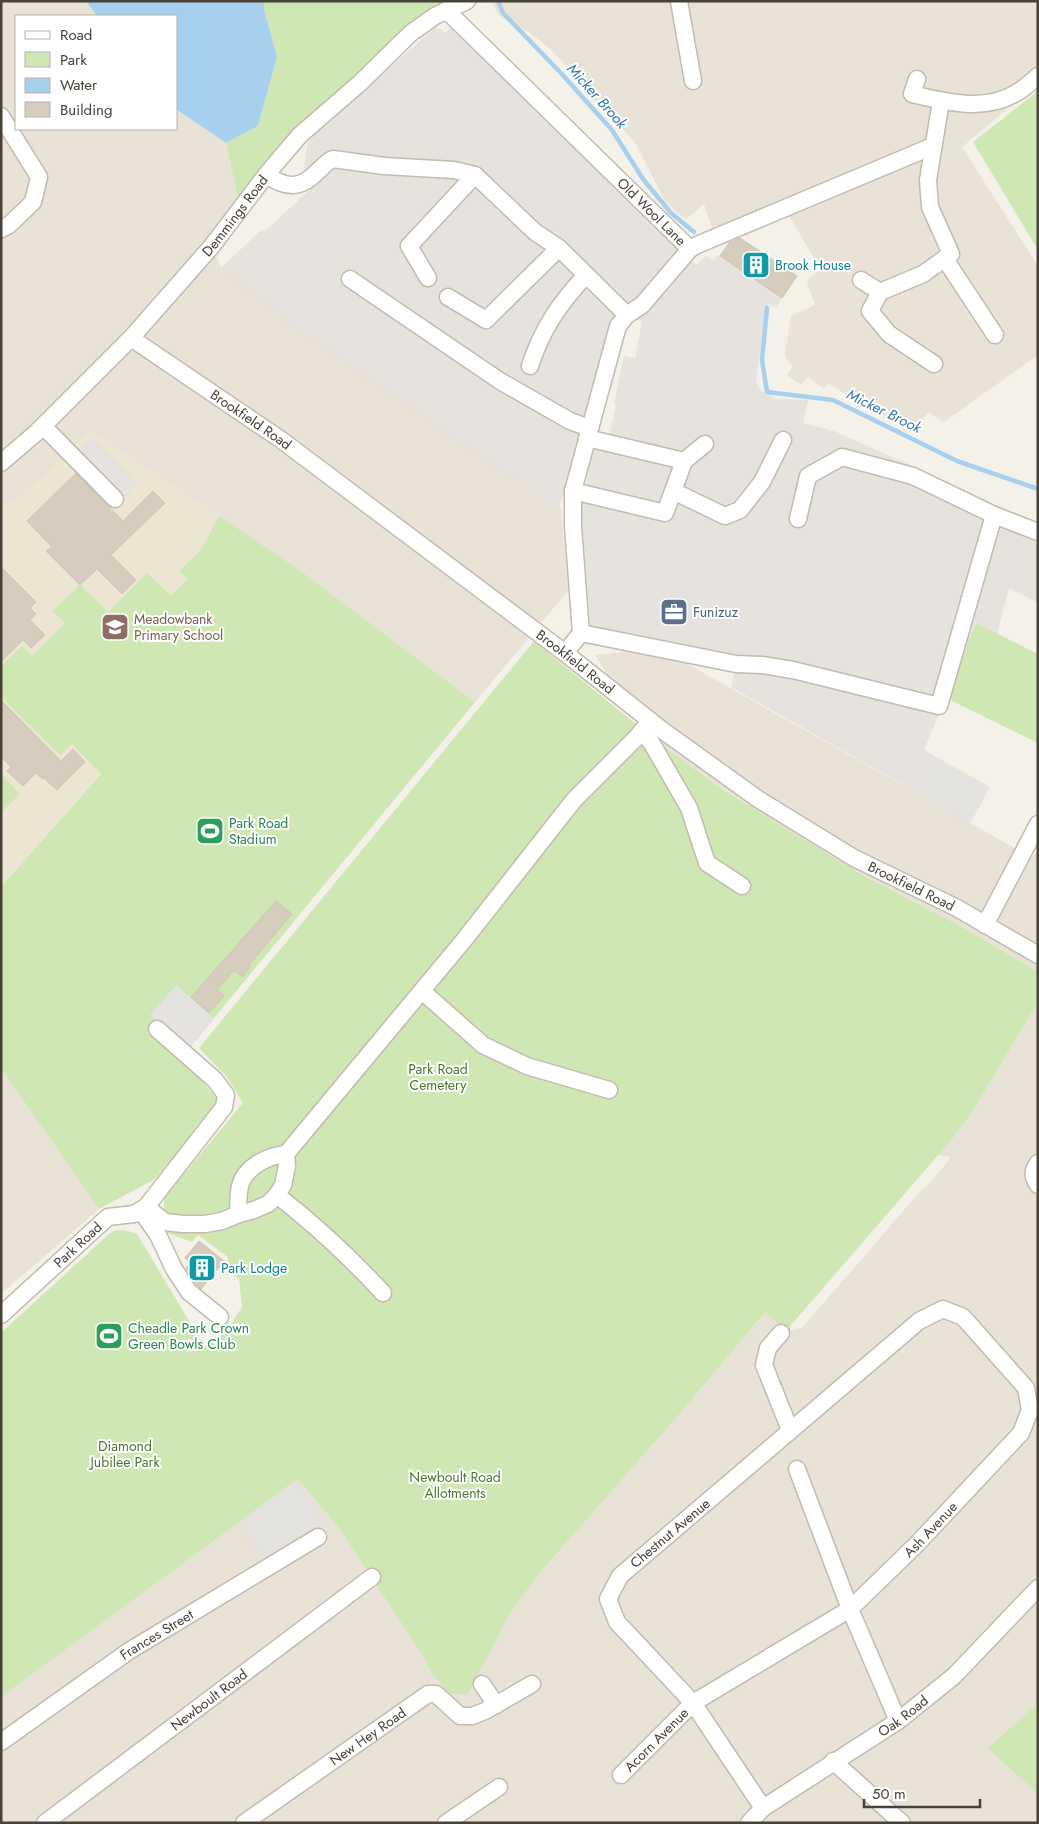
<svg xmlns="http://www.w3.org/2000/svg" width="1039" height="1824" font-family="Jost,sans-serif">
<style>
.residential{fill:#e8e2d7}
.industrial{fill:#e6e2dd}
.education{fill:#ece6d3}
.green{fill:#cfe7b3}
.parking{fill:#e5e3e0}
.water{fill:#a7d0ee}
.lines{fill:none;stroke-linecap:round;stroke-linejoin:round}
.stream{stroke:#a7d0ee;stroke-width:4.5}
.building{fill:#d5ccbe;stroke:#d0c4b2}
.minor-casing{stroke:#c2bbae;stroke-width:19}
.minor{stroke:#fff;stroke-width:16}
.labels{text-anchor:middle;stroke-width:4;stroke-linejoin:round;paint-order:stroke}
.street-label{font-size:14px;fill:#474137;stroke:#fff}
.culture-label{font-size:14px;fill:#0d838f;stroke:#fff;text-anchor:start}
.service-label{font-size:14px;fill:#4e5e75;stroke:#fff;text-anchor:start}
.education-label{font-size:14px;fill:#785e54;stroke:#fff;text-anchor:start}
.leisure-label{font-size:14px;fill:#27864d;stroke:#fff;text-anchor:start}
.park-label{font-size:14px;fill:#48782c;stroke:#fff}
.water-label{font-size:15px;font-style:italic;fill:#337ab1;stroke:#fff}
</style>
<rect width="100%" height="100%" fill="#f4f1e9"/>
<!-- residential -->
<g class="residential">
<polygon points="1,1 86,1 97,16 16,16 16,129 176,129 176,108 226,143 240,208 212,246 221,268 546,502 559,506 561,509 568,591 475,702 298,569 90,430 61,461 15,501 1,510"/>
<polygon points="500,1 1038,1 1038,83 962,147 1038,266 1038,355 944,422 928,412 914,432 828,384 824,389 807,377 801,385 787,375 793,367 785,356 791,316 815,305 807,282 810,277 821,270 781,202 712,228 704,204 686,219 674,210 664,199 636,144 614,118 586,93 562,61 550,49 529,32 505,20 499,15 492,4"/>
<polygon points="659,648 1032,858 1038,848 1038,972 966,929 864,876 818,849 726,791 654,739 641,726 595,655"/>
<polygon points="1038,1002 1038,1823 1,1823 1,1697 298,1479 339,1528 421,1653 432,1674 503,1627 511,1612 541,1570 682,1411 765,1312 786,1331 802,1328 923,1188 927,1186 949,1160 949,1157 938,1155 974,1109"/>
<polygon points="1,1068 99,1209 1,1294"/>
</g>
<!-- industrial -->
<polygon class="industrial" points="452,26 696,265 706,256 714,261 718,255 782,298 776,308 768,304 765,315 756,381 760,390 776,399 808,400 803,423 834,431 946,481 1038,525 1038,603 1009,588 997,634 976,623 924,750 914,791 731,687 738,655 638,635 591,630 581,508 595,444 609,438 616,405 614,404 624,356 635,358 642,321 622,318 593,418 559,506 546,502 299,330 221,268 259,232 266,230 314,186 303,173 308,141 431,31 435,27 441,29 445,33"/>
<!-- education -->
<polygon class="education" points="90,430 287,562 1,887 1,510 15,501 61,461"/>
<!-- green -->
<g class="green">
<polygon points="264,1 467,1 446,10 360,83 240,208 226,143 258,126 277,57 264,9"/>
<polygon points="1038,91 1038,250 973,142"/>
<polygon points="219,516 298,569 475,702 182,1057 219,1101 155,1179 99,1209 1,1068 1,887 101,774 72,744 60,755 1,697 1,666 22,646 32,656 65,623 53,611 80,585 108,612 147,573 171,596 187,579 179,571 201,550"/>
<polygon points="976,623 1038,654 1038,743 946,698"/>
<polygon points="534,641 654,739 725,791 864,876 966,929 1038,972 1038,1002 974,1109 952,1139 786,1331 765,1312 682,1411 541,1571 511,1612 467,1695 449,1693 432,1674 421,1653 339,1528 298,1479 1,1697 1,1333 110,1233 114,1231 124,1230 137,1234 204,1346 226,1332 242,1307 239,1279 222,1266 229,1258 198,1235 192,1242 165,1232 164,1198 243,1103 227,1077 199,1048"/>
<polygon points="1,774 20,794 1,812"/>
<polygon points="1038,1704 1038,1794 988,1748"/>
</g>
<!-- parking -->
<g class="parking">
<polygon points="92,437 138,484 114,507 69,461"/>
<polygon points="924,750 990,787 970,824 914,791"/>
<polygon points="176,985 214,1019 186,1052 150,1015"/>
<polygon points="296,1480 327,1528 271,1562 265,1562 243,1529 246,1526 242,1521"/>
</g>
<!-- water -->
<polygon class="water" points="86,1 264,1 264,9 277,57 258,126 226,143 176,109 176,16 97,16"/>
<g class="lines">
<!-- stream -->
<g class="stream">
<polyline points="498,1 503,13 559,71 612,130 643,179 671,213 694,232"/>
<polyline points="767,308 762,360 767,392 833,400 957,461 1038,489"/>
</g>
</g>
<!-- building -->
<g class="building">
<polygon points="740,238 797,276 782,298 720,256 729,243"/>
<polygon points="76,473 123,521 153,491 165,503 111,555 136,580 122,594 97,569 80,585 46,551 52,547 27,521"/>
<polygon points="1,567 36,602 30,608 36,614 30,620 45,635 31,648 23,640 1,662"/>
<polygon points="1,700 61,761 73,749 85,762 57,790 44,778 43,779 36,773 23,786 7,771 11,767 1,757"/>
<polygon points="276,901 292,914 249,965 251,966 242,977 234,970 217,990 224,996 209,1013 191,997"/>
<polygon points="199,1241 224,1261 201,1289 197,1285 186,1268 190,1263 185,1258"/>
</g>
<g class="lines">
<defs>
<g id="minor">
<polyline points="679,1 693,81"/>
<path id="s1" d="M 446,10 L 690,249"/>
<path d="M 917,79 L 912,94 C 945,102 985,112 1016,93 C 1024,89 1031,82 1038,76"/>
<polyline points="1,116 39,177 33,202 9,225 1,229"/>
<path d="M 266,175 C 286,188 300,190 318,171 C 323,167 327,161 333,159 L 384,166 L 454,170 L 475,175 L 535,232 L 559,248 L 627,315"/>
<polyline points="945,259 995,335"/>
<polyline points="428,278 409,246 475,175"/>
<polyline points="350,279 500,381 570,421 589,428"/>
<polyline points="861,280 880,292 870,311 889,334 934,364"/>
<polyline points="880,292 923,274 951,254 930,207 928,180 941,101"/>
<polyline points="448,297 486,320 559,248"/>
<path id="s2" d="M 131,338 L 280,439 L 565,653 L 662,730 L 758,799 L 854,858 L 957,908 L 1038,955"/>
<path d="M 530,366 C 542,329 559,304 586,275"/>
<polyline points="43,426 115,499"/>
<polyline points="587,438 684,461"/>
<path id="s3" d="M 1,463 L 36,433 L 131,338 L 212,246 L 266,175 L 300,135 L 360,83 L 411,33 L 435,16 L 467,1"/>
<polyline points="573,491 665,513 684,461 705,444"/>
<polyline points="673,491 725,516 740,510 762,482 783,440"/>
<polyline points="994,515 1038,532"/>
<polyline points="581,633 573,526 573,491 618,326 627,315 642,305 690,249 697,245 933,146"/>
<polyline points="565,653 581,633 736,664 762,665 793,670 939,706 994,515 913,476 842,457 808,476 798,519"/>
<polyline points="641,732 651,742 689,808 707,863 742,886"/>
<polyline points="985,925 1038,824"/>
<polyline points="422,991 483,1045 527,1066 609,1090"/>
<path d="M 1038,1163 C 1032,1171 1032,1176 1038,1185"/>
<path d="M 277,1195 C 315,1225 350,1257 383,1293"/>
<polyline points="146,1207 165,1222 183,1224 205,1224 222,1221 239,1214 254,1210 268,1204 277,1195 283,1185 287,1166 286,1154 464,940 574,800 637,737 650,721"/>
<polyline points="141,1211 158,1235 174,1269 189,1292 220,1317"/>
<path d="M 239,1214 C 238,1205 238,1195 240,1186 C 245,1167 267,1156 286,1154"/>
<path id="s4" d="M 1,1315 L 108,1217 L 134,1214 L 146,1207 L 224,1107 L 226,1095 L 215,1080 L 157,1029"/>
<polyline points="781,1333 768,1348 764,1365 790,1430"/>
<polyline points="797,1469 850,1609 898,1721"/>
<polyline points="482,1684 496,1705"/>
<path id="s5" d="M 1,1742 L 129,1651 L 318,1537"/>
<polyline points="833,1761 902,1823"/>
<path id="s6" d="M 621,1775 L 693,1703 L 850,1609 L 917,1544 L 1021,1433 L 1030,1410 L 1026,1388 L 963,1317 L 943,1309 L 919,1321 L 620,1576 L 608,1599 L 617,1622 L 693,1703 L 763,1808"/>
<path id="s7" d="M 45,1823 L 372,1577"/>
<path id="s8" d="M 244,1823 L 428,1694 L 436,1694 L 460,1716 L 472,1716 L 485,1711 L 532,1684"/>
<polyline points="446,1823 499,1787"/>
<path id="s9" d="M 749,1823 L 763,1808 L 898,1721 L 954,1676 L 1038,1588"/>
</g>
</defs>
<!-- minor casing -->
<use href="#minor" class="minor-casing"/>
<!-- minor -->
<use href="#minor" class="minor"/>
</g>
<!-- icons -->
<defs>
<symbol id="building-square" viewBox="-11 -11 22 22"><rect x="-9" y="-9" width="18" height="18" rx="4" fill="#0f9aa8" stroke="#fff"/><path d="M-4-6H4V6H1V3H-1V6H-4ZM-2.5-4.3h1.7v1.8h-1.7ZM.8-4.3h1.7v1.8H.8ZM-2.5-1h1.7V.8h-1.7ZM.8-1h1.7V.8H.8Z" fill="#fff"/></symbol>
<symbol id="office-square" viewBox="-11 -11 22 22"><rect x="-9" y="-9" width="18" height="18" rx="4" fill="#5c6f8a" stroke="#fff"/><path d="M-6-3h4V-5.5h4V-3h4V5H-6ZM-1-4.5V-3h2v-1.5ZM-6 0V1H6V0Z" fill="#fff"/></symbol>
<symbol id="school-square" viewBox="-11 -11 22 22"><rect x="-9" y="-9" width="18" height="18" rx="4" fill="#8d6e63" stroke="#fff"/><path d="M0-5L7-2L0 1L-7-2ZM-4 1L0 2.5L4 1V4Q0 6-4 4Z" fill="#fff"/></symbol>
<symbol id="stadium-square" viewBox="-11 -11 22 22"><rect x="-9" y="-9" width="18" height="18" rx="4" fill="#2e9e5b" stroke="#fff"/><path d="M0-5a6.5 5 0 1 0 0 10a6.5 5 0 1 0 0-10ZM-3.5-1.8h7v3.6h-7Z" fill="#fff"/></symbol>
</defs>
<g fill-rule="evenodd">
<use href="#building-square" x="740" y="249" width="32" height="32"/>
<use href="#office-square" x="658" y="596" width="32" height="32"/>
<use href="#school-square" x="99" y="611" width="32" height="32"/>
<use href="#stadium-square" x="194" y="815" width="32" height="32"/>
<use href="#building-square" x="186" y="1252" width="32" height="32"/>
<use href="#stadium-square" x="93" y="1320" width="32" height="32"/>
</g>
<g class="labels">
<!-- street labels -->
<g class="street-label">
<text dy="5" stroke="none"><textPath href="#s1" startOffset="288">Old Wool Lane</textPath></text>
<text dy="5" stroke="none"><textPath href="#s3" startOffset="341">Demmings Road</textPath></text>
<text dy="5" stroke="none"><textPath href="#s2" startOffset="145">Brookfield Road</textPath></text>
<text dy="5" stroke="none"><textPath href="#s2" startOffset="550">Brookfield Road</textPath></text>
<text dy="5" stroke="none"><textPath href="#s2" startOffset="955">Brookfield Road</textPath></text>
<text dy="5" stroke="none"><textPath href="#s4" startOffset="104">Park Road</textPath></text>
<text dy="5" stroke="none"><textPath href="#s6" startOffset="398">Ash Avenue</textPath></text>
<text transform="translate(670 1533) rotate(-40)" y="5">Chestnut Avenue</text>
<text dy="5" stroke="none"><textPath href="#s5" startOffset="189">Frances Street</textPath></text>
<text dy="5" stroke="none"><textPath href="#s7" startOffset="205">Newboult Road</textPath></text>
<text dy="5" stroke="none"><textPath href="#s9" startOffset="188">Oak Road</textPath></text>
<text dy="5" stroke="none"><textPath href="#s8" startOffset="151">New Hey Road</textPath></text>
<text dy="5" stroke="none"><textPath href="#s6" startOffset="50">Acorn Avenue</textPath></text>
</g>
<!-- culture labels -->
<g class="culture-label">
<text x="775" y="270">Brook House</text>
<text x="221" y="1273">Park Lodge</text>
</g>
<!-- service labels -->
<g class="service-label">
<text x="693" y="617">Funizuz</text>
</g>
<!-- education labels -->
<g class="education-label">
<text x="134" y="624">Meadowbank<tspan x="134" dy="16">Primary School</tspan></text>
</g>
<!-- leisure labels -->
<g class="leisure-label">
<text x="229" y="828">Park Road<tspan x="229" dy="16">Stadium</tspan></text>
<text x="128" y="1333">Cheadle Park Crown<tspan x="128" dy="16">Green Bowls Club</tspan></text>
</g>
<!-- park labels -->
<g class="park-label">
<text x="438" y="1074">Park Road<tspan x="438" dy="16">Cemetery</tspan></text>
<text x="125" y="1451">Diamond<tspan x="125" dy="16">Jubilee Park</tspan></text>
<text x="455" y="1482">Newboult Road<tspan x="455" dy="16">Allotments</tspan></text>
</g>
<!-- water labels -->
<g class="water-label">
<text transform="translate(597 96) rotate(48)" y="5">Micker Brook</text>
<text transform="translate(884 411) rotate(26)" y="5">Micker Brook</text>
</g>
</g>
<!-- border -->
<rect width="1039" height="1824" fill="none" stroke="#474137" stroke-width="5"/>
<!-- legend -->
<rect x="15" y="15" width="162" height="115" fill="#ffffff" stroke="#b5b3af"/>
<rect x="25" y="31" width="25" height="8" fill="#ffffff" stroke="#b5b3af"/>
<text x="60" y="40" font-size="15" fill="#474137">Road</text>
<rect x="25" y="52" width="25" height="15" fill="#cfe7b3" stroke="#b5b3af"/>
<text x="60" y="65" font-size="15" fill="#474137">Park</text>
<rect x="25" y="78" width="25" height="15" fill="#a7d0ee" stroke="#b5b3af"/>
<text x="60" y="90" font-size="15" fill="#474137">Water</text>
<rect x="25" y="102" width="25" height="15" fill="#d5ccbe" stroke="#b5b3af"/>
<text x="60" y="115" font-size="15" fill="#474137">Building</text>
<!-- scale -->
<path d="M864 1799v8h116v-8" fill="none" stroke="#474137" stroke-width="2.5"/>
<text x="872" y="1799" font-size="15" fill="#474137" stroke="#ffffff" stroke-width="4" paint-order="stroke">50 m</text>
</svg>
